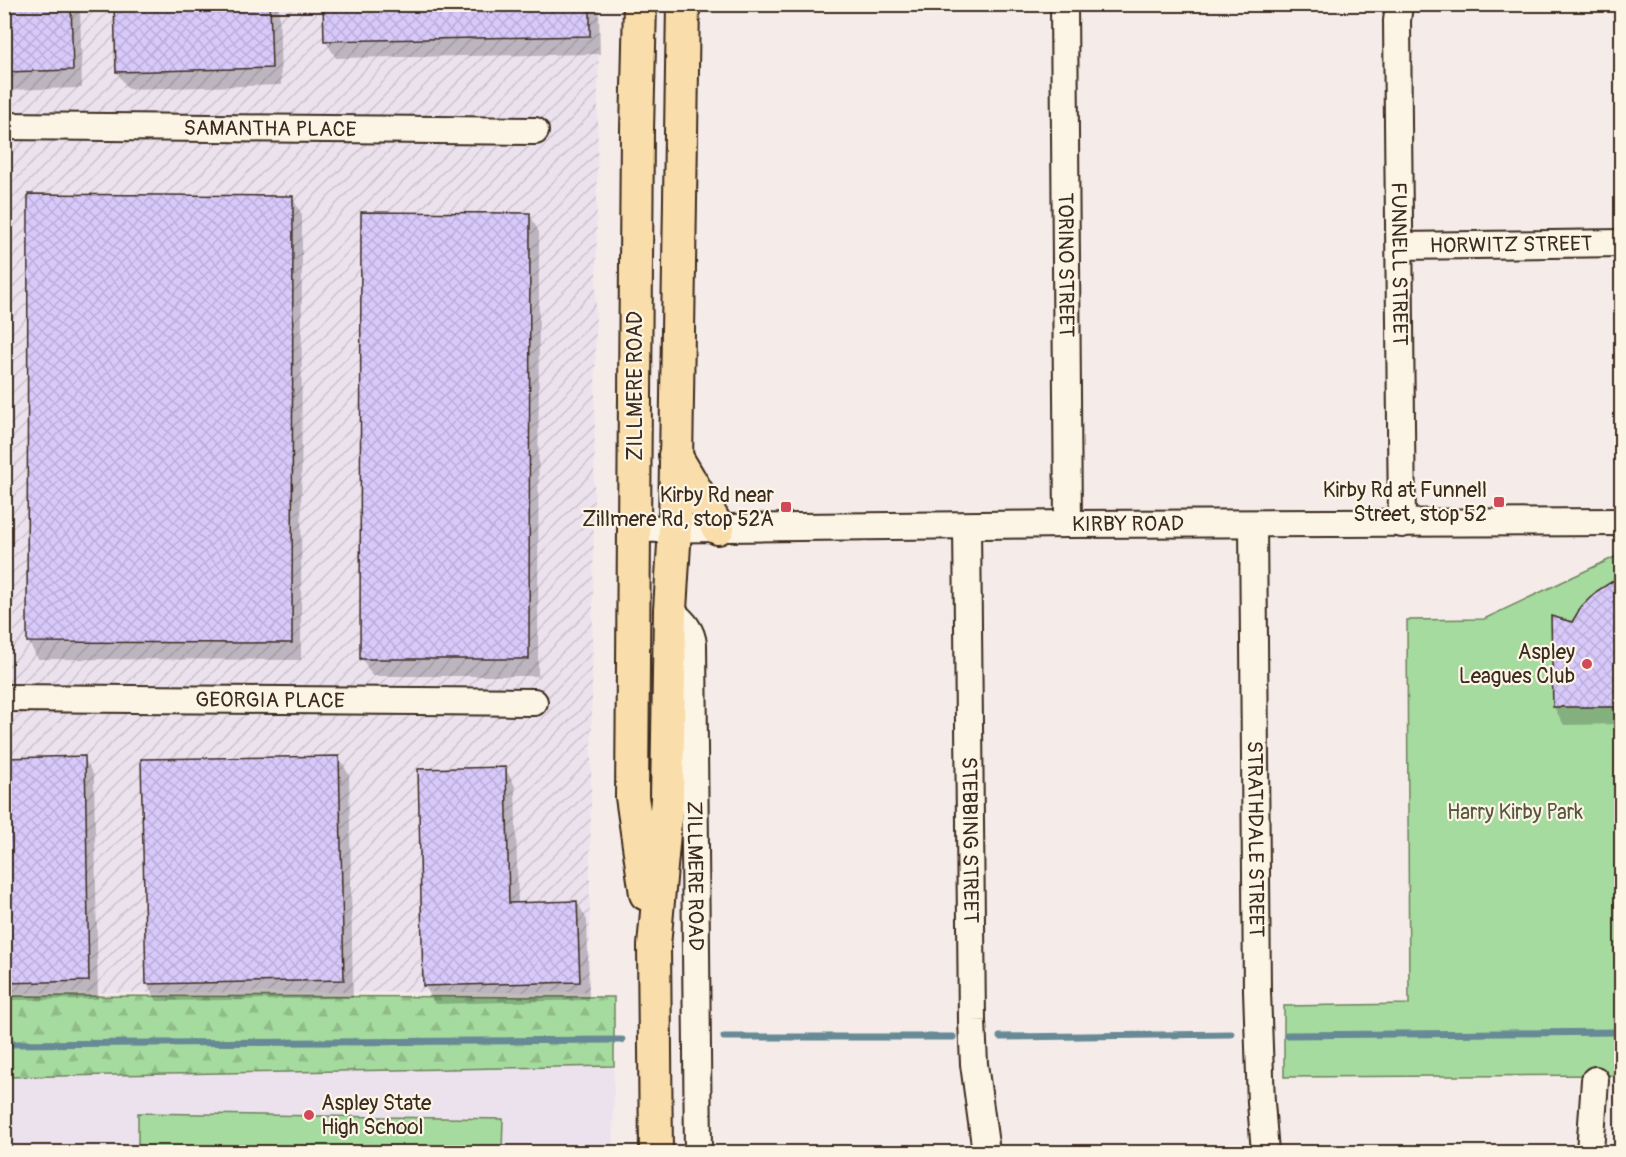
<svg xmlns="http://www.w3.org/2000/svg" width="1626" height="1157" font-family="Pangolin,sans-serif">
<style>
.built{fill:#ece2ee}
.industrial{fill:url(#industrial-furrows)}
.forest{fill:url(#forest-firs);stroke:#70825e;stroke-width:1.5}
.park{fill:#a5db9e;stroke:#70825e;stroke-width:1.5}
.shadow{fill:#0003}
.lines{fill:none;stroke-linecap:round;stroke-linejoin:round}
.stream{stroke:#678a96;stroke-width:7}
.building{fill:url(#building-cross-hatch);stroke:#3b2a1e;stroke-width:1.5}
.minor-casing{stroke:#3b2a1e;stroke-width:30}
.major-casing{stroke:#3b2a1e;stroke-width:36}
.minor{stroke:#fcf5e5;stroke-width:26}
.major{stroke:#f9ddab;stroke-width:32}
.poi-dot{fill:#d1495b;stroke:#fcf5e5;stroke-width:2}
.labels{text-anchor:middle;stroke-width:4.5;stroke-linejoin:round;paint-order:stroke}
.street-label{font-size:21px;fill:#3b2a1e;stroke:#fcf5e5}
.poi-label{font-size:21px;fill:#3b2a1e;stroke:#fcf5e5;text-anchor:end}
.park-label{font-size:21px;fill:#56563e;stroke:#fcf5e5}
</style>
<defs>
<pattern id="industrial-furrows" width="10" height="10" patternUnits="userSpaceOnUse" patternTransform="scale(1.5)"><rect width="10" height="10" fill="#ece2ee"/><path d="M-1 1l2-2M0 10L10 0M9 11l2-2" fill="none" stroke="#cbc2cc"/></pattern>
<pattern id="forest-firs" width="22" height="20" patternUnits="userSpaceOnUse" patternTransform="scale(1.5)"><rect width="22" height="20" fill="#a5db9e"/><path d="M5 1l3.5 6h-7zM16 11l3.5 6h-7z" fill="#8fbc88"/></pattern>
<pattern id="building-cross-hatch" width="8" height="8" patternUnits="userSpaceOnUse" patternTransform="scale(1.5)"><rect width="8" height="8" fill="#d8c9fb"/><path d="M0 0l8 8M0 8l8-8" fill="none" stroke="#baadd7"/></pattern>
</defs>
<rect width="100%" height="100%" fill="#f5ece9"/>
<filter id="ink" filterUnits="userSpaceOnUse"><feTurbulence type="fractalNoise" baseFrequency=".0167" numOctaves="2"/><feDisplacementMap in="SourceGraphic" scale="12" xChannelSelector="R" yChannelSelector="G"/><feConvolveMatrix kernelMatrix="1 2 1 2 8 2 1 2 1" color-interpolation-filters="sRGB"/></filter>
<g filter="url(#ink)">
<!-- built -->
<polygon class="built" points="614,1066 613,1152 5,1152 4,1077"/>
<!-- industrial -->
<polygon class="industrial" points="4,5 599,5 589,992 5,993"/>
<!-- forest -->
<polygon class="forest" points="4,996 614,997 614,1066 5,1077"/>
<!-- park -->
<g class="park">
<polygon points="1621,554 1621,1075 1284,1077 1284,1006 1409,1004 1407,620 1484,619"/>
<polygon points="138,1113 503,1119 502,1152 138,1152"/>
</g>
<!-- shadow -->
<g class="shadow">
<polygon points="4,4 80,4 82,88 4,90"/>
<polygon points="115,4 279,4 281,85 128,89 117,72"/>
<polygon points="325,4 599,4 600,54 336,58 325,40"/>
<polygon points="292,197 302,215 301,660 38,659 28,641"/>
<polygon points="529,214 539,232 538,676 372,676 362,658"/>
<polygon points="1622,580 1622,724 1564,725 1554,707 1572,624"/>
<polygon points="339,757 349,775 353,998 157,1001 147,984"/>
<polygon points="84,758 94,776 98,999 4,1000 4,759"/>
<polygon points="505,768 515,786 518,904 577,902 587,920 589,1000 435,1004 425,986 419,771"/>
</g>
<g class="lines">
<!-- stream -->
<g class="stream">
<polyline points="1287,1035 1622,1032"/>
<polyline points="724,1037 953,1037"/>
<polyline points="1000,1037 1231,1034"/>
<polyline points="4,1044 622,1040"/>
</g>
</g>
<!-- building -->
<g class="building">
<polygon points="4,4 71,4 73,70 4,72"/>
<polygon points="114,4 270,4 272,68 116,72"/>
<polygon points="323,4 590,4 590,36 324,41"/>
<polygon points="28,194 293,196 292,643 27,642"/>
<polygon points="361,212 530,213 529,659 360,659"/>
<polygon points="1622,575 1622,707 1553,707 1551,616 1572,622 1581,607 1597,591"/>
<polygon points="85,756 89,981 4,983 4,758"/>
<polygon points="339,756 344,980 146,984 141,759"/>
<polygon points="506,767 509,903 577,901 580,982 423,986 418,769"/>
</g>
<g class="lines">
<defs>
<g id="minor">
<path id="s1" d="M 1064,4 L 1068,524"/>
<path id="s2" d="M 1399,4 L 1397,21 L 1402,524"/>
<path id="s3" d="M 4,126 L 535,131"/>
<path id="s4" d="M 1400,246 L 1622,243"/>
<path id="s5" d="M 1253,524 L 1257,991 L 1261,1103 L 1265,1152"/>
<path id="s6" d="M 967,526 L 972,1021 L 974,1064 L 986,1152"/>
<path id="s7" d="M 634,529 L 1068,524 L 1622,522"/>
<path id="s8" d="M 670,610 C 682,621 692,629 693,645 L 698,1152"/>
<path id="s9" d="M 4,698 L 534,702"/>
<polyline points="1590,1152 1595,1080"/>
</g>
<g id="major">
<polyline points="640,4 637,130 632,797 646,894"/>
<polyline points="675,455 718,528"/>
<polyline points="656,1152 654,946 667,799 670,610 675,528 683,4"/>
</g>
</defs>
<!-- minor casing -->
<use href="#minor" class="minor-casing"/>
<!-- major casing -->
<use href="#major" class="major-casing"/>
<!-- minor -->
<use href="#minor" class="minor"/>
<!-- major -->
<use href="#major" class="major"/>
</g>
</g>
<!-- markers -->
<g class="poi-dot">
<rect x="1493" y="496" width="12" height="12" rx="3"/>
<rect x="780" y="501" width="12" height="12" rx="3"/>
<circle cx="1587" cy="664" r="6"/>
<circle cx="309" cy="1115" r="6"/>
</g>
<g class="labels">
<!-- street labels -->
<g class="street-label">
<text dy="7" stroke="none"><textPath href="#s3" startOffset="266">SAMANTHA PLACE</textPath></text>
<text dy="7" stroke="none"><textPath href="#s4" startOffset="111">HORWITZ STREET</textPath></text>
<text dy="7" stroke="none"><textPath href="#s1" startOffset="261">TORINO STREET</textPath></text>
<text dy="7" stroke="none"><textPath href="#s2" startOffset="260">FUNNELL STREET</textPath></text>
<text transform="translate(635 386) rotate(-90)" y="7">ZILLMERE ROAD</text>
<text dy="7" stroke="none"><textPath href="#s7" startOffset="494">KIRBY ROAD</textPath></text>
<text dy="7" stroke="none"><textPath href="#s9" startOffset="266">GEORGIA PLACE</textPath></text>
<text dy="7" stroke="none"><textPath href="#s5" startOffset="315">STRATHDALE STREET</textPath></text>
<text dy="7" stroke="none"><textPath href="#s6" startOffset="314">STEBBING STREET</textPath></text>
<text dy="7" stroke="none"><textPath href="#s8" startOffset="274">ZILLMERE ROAD</textPath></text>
</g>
<!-- poi labels -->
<g class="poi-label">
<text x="1487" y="497">Kirby Rd at Funnell<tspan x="1487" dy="24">Street, stop 52</tspan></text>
<text x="774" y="502">Kirby Rd near<tspan x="774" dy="24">Zillmere Rd, stop 52A</tspan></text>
<text x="1575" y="659">Aspley<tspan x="1575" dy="24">Leagues Club</tspan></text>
<text x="321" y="1110" text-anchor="start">Aspley State<tspan x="321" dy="24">High School</tspan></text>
</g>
<!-- park labels -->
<g class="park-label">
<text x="1515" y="819">Harry Kirby Park</text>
</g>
</g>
<!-- margin -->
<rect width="1626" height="1157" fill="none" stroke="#fcf5e5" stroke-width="24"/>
<rect x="12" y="12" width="1602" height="1133" fill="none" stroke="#3b2a1e" stroke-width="2" filter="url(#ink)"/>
</svg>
